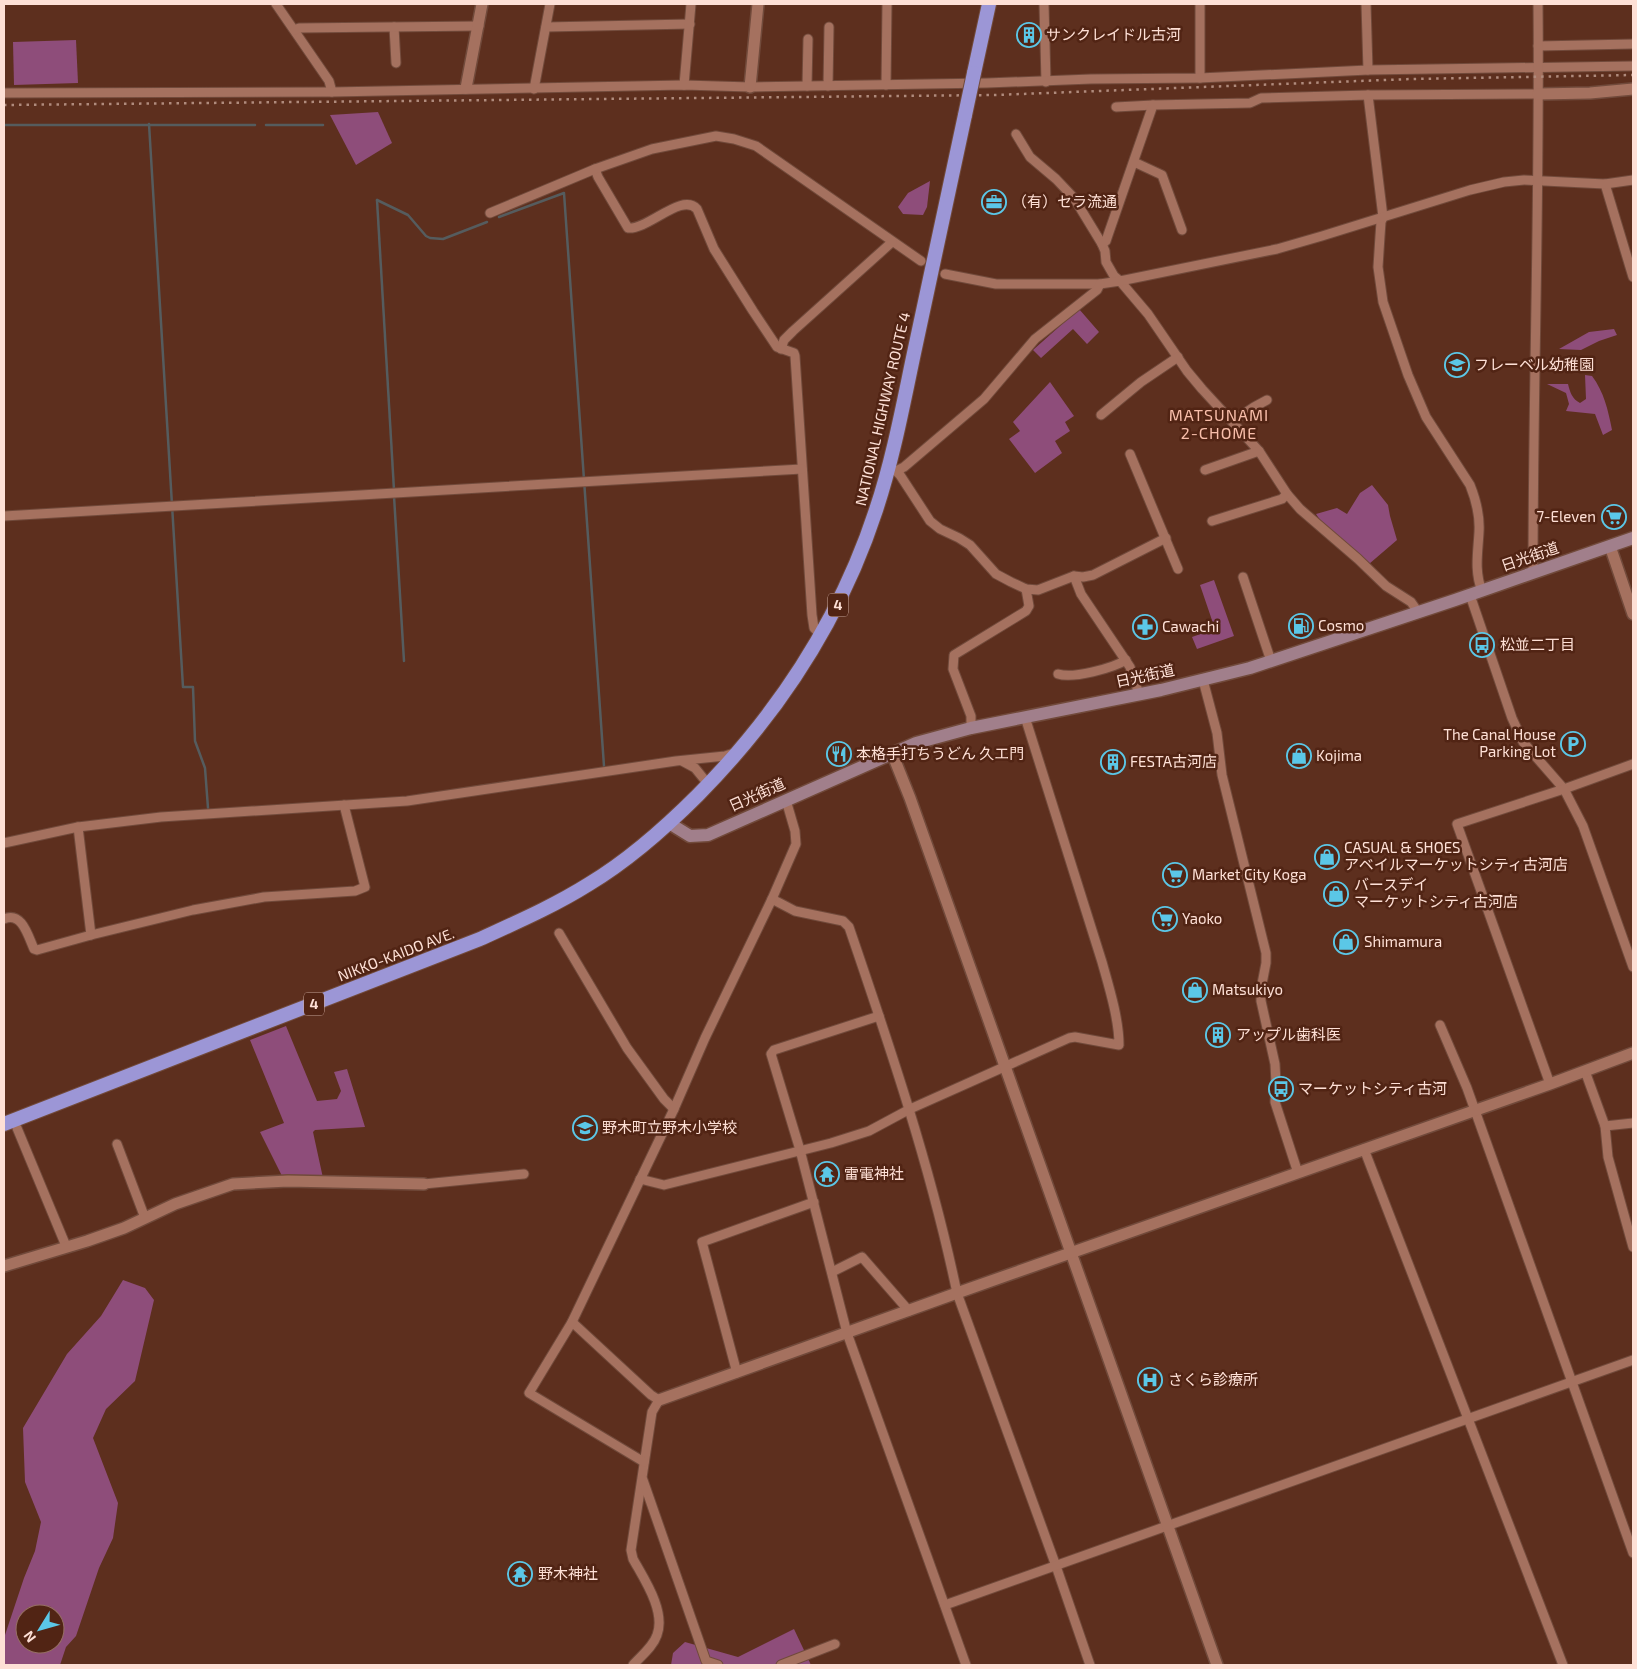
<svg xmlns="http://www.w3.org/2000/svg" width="1637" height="1669" font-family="'Exo 2','Noto Sans JP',sans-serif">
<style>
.green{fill:#8e4d7a;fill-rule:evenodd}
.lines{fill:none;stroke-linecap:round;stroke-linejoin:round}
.stream{stroke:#555c5e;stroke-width:2.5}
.minor-casing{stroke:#714a3b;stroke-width:11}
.tertiary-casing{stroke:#714a3b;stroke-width:14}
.secondary-casing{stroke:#714a3b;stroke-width:15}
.trunk-casing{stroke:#714a3b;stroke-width:16}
.minor{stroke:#a5715f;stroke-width:9}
.tertiary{stroke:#a5715f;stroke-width:11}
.secondary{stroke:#a17f8b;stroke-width:12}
.trunk{stroke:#9c96d6;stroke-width:14}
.rail{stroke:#b08b7d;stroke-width:2.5;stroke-dasharray:2.5 5;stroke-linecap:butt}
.trunk-bridge-casing{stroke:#714a3b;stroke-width:16;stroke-linecap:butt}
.trunk-bridge{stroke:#9c96d6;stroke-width:14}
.labels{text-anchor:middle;stroke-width:5;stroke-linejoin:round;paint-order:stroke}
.shield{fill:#512414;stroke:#caa89c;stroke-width:1}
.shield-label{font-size:14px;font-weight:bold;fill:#fee0d6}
.poi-label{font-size:15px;fill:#fee0d6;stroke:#512414;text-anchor:start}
.street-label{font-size:15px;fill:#fee0d6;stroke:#512414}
.neighbourhood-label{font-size:16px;letter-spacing:1px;fill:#f8beaa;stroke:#512414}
</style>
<rect width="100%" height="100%" fill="#5d2f1e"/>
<!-- green -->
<g class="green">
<polygon points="76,40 78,83 14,85 13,42"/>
<polygon points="378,112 392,143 356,165 330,115"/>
<polygon points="930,181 927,207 923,215 903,214 898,207 908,193"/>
<polygon points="1079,309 1099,332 1087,344 1073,329 1041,358 1033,350"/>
<polygon points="1614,329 1617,335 1599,341 1581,350 1559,349 1589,332"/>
<path d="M 1585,375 L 1592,376 C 1604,392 1608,410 1612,430 L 1603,435 L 1595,414 L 1566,411 L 1569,404 L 1566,393 L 1547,384 L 1568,384 C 1570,392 1572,399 1580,403 L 1586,399 Z"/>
<polygon points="1050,382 1074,416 1065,422 1070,431 1055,441 1062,453 1035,473 1009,439 1020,431 1013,422"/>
<polygon points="1372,485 1388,505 1390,516 1397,540 1369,564 1320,520 1316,514 1337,508 1347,514 1360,493"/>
<polygon points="1214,580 1234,636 1197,649 1192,637 1215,629 1200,585"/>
<polygon points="286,1026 317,1101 337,1099 341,1091 334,1072 347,1069 365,1127 315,1130 313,1132 323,1178 282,1176 260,1132 284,1123 250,1040"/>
<path d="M 123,1280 L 145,1288 L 154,1300 L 135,1381 L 106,1409 L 93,1438 L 118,1503 L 113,1538 L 99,1568 L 76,1636 L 66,1647 L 60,1665 L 4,1665 L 4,1638 L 24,1578 L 35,1551 L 41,1522 L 25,1482 L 23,1428 L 67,1354 L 101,1316 ZM 25,1614 L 55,1614 L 55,1644 L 25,1644 Z"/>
<polygon points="794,1629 811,1665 671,1665 673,1653 685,1642 738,1657"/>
</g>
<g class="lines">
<!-- stream -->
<g class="stream">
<polyline points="149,124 183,687 193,687 195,741 205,768 208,808"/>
<polyline points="4,125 255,125"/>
<polyline points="266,125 323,125"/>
<polyline points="377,200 394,490"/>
<polyline points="377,200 408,215 426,236 430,238 443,239 487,222"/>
<polyline points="499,217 564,193 604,766"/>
<polyline points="394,496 404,661"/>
</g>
<defs>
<g id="minor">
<polyline points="276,4 329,81 332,92"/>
<polyline points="1044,4 1046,82"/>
<polyline points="1200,4 1200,78"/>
<polyline points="1366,4 1368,70"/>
<polyline points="394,27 396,63"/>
<polyline points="546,27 690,24"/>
<polyline points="295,30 299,28 479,26"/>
<polyline points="1538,46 1633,44"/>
<polyline points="684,85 691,4"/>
<polyline points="886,85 887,4"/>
<polyline points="807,86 808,39"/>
<polyline points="828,86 829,27"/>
<polyline points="534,89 550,4"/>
<polyline points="4,93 332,92 684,85 750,87 987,83 1091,79 1200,78 1368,70 1633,66"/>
<path d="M 1368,95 L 1383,217 L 1381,222 L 1380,236 L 1378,267 L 1383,302 L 1408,375 L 1426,417 L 1470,485 C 1476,500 1480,516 1479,532 C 1478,552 1474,571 1482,591"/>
<polyline points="1116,107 1153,105"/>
<polyline points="1016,134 1030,157 1056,179 1074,198 1102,244 1105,251 1106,262 1114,276 1120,281 1148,314 1187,371 1202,389 1259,451 1287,494 1300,509 1358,559 1386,586 1411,602 1418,612"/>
<polyline points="1134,162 1162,175 1182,230"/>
<path d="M 595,169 L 598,177 L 628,228 C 648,230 682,192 697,209 L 714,249 L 753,311 L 777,347 L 794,353 L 795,356 L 812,615 L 814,628 L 822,636"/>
<polyline points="1605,184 1633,277"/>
<polyline points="490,213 595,169 652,149 716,136 734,139 756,146 921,261"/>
<polyline points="1102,244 1106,241 1108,235 1153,105 1250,103 1261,98 1368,95 1538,94"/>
<polyline points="945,274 996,284 1100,284 1120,281 1277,249 1322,236 1470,190 1504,182 1524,180 1605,184 1633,180"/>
<polyline points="781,349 784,340 793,331 892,242"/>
<polyline points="1101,415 1141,382 1178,357"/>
<polyline points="1233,421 1254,407 1267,400"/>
<polyline points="1130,454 1178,569"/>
<polyline points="889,468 896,471 900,475 930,521 940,529 959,538 970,545 996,574 1011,582 1026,589 1038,590 1074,576 1083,577 1093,575 1166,538"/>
<polyline points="1205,470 1259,451"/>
<polyline points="896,471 904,467 984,399 1035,339 1097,290 1100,284"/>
<polyline points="4,516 802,469"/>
<polyline points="1212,521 1282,499 1287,494"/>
<path d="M 1533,573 C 1533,383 1540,193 1538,4"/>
<polyline points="1074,576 1081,594 1130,667 1139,694"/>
<polyline points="1243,577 1271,661"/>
<polyline points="1470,595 1512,718 1523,742 1564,789 1633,764"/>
<path d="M 1058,674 C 1073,679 1113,668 1126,660"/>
<polyline points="1203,680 1217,733 1222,775 1266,953 1266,963 1261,989 1261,1001 1275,1064 1276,1083 1275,1102 1298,1173"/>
<polyline points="971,728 971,716 953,669 954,655 1026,611 1029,606 1026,589"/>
<polyline points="682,761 695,768 708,784"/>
<polyline points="78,827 91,935"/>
<polyline points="4,843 78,827 161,817 407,801 676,761 725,756 737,752"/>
<path d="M 772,899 L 795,911 L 843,921 L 849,927 C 890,1047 931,1168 957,1293 L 1056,1566 L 1090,1665"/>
<path d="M 4,919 C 22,911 28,936 34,949 L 37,950 L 91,935 L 193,910 L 264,897 L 355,891 L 365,887 L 344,805"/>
<polyline points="559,933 627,1048 664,1099 674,1109"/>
<polyline points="879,1016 774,1050 771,1054 800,1150 847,1333 966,1665"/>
<polyline points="1440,1025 1467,1088 1633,1553"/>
<polyline points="1585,1071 1605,1126 1608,1157 1633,1247"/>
<polyline points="1550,1084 1457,824 1564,789 1583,826 1633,967"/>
<polyline points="1605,1126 1633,1123"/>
<polyline points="17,1128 66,1246"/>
<polyline points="117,1144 145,1218"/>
<polyline points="1364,1149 1563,1665"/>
<path d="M 640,1179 L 664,1185 L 831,1143 L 869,1131 L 910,1109 L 1069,1038 L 1075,1037 L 1119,1045 C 1119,1019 1109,987 1102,962 L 1025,717"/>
<polyline points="424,1184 524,1174"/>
<polyline points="832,1272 862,1257 909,1311"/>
<path d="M 572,1322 L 651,1395 L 659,1400 L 652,1412 L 631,1550 L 633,1559 C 644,1579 666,1611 657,1635 C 653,1647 641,1656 633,1665"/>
<polyline points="737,1373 702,1242 814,1202"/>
<polyline points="644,1462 529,1393 572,1322 674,1109 705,1038 772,899 796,844 795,831 788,807 785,800"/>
<polyline points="643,1480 706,1661 718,1665"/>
<polyline points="945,1605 1633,1360"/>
<polyline points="781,1665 835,1644"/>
</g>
<g id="tertiary">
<polyline points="750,87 758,4"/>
<polyline points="466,88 482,4"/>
<polyline points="1538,94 1590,93 1633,89"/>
<polyline points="1610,546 1633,614"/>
<polyline points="892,753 910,798 1217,1665"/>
<polyline points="4,1266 87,1241 124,1228 175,1204 233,1184 288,1181 424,1184"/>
<polyline points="659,1400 957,1293 1550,1084 1633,1053"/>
</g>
<polyline id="secondary" points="669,823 690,836 708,835 916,743 971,728 1161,690 1250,668 1455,600 1633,538"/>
<g id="trunk">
<polyline points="974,73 989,4"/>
<path d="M 4,1124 L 480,939 C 517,922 554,906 589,884 C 629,860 665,828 698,795 C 779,713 840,620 876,510 C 893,459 903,405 914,353 C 931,273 948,194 965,115"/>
</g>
</defs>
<!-- minor casing -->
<use href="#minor" class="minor-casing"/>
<!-- tertiary casing -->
<use href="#tertiary" class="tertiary-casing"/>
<!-- secondary casing -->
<use href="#secondary" class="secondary-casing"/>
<!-- trunk casing -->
<use href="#trunk" class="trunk-casing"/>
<!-- minor -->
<use href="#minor" class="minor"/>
<!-- tertiary -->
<use href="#tertiary" class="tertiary"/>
<!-- secondary -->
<use href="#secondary" class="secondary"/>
<!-- trunk -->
<use href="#trunk" class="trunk"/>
<!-- rail -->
<polyline class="rail" points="4,105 995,95 1411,79 1633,75"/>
<defs>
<polyline id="trunk-bridge" points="965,115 974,73"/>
</defs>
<!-- trunk-bridge casing -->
<use href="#trunk-bridge" class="trunk-bridge-casing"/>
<!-- trunk-bridge -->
<use href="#trunk-bridge" class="trunk-bridge"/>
</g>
<!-- icons -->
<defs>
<symbol id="building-ring" viewBox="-11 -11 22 22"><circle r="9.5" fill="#512414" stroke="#5bc7e7" stroke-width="1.5"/><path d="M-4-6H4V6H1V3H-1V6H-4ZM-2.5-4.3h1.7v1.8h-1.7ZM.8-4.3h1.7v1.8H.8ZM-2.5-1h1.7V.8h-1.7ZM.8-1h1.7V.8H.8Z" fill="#5bc7e7"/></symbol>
<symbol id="office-ring" viewBox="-11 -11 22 22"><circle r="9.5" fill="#512414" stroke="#5bc7e7" stroke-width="1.5"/><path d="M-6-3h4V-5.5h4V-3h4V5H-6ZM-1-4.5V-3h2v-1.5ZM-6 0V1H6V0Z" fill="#5bc7e7"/></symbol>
<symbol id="school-ring" viewBox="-11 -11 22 22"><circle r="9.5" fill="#512414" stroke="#5bc7e7" stroke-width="1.5"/><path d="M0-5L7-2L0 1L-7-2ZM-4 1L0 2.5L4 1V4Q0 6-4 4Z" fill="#5bc7e7"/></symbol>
<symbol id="supermarket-ring" viewBox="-11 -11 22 22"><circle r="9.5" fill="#512414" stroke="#5bc7e7" stroke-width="1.5"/><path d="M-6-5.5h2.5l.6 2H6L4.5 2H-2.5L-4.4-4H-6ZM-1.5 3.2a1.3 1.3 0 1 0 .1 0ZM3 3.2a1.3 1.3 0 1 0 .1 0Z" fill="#5bc7e7"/></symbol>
<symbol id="fuel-ring" viewBox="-11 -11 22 22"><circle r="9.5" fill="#512414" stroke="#5bc7e7" stroke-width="1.5"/><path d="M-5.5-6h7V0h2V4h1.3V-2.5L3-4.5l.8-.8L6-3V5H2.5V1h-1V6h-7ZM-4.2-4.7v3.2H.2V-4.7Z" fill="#5bc7e7"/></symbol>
<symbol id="pharmacy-ring" viewBox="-11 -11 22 22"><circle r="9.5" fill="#512414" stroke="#5bc7e7" stroke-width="1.5"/><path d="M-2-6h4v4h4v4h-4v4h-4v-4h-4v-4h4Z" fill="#5bc7e7"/></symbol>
<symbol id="bus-ring" viewBox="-11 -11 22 22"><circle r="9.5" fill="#512414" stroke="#5bc7e7" stroke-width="1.5"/><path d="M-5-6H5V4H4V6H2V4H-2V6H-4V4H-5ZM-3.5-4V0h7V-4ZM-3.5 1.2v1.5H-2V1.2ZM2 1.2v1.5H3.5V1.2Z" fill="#5bc7e7"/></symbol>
<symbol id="parking-ring" viewBox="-11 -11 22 22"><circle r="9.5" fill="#512414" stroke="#5bc7e7" stroke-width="1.5"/><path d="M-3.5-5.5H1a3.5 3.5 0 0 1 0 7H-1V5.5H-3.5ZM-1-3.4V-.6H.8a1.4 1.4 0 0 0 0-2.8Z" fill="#5bc7e7"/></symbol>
<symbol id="restaurant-ring" viewBox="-11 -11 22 22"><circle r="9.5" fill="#512414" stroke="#5bc7e7" stroke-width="1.5"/><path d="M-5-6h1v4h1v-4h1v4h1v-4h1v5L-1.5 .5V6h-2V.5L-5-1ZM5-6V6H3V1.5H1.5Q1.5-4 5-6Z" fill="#5bc7e7"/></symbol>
<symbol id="shop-ring" viewBox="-11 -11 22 22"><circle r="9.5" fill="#512414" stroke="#5bc7e7" stroke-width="1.5"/><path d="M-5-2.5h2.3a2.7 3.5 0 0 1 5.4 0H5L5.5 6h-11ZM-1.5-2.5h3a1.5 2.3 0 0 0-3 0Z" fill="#5bc7e7"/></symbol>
<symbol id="temple-ring" viewBox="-11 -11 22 22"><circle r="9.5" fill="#512414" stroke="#5bc7e7" stroke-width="1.5"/><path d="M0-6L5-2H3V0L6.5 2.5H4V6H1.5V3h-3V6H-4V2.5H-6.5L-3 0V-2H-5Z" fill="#5bc7e7"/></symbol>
<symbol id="hospital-ring" viewBox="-11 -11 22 22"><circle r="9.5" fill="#512414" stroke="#5bc7e7" stroke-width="1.5"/><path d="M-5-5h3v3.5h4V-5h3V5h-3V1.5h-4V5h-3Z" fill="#5bc7e7"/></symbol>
</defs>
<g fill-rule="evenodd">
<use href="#building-ring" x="1015" y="21" width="28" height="28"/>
<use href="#office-ring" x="980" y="188" width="28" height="28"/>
<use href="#school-ring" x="1443" y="351" width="28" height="28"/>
<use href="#supermarket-ring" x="1600" y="503" width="28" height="28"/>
<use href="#fuel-ring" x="1287" y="612" width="28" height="28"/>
<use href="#pharmacy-ring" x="1131" y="613" width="28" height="28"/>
<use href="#bus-ring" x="1468" y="631" width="28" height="28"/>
<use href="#parking-ring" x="1559" y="730" width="28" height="28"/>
<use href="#restaurant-ring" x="825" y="740" width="28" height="28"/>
<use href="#shop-ring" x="1285" y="742" width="28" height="28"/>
<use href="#building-ring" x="1099" y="748" width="28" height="28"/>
<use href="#shop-ring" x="1313" y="843" width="28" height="28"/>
<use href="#supermarket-ring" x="1161" y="861" width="28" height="28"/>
<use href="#shop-ring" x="1322" y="880" width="28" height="28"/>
<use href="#supermarket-ring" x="1151" y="905" width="28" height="28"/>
<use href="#shop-ring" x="1332" y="928" width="28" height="28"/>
<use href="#shop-ring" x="1181" y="976" width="28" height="28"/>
<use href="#building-ring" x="1204" y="1021" width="28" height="28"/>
<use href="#bus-ring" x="1267" y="1075" width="28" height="28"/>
<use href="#school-ring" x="571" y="1114" width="28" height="28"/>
<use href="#temple-ring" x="813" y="1160" width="28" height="28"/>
<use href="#hospital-ring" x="1136" y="1366" width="28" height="28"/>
<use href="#temple-ring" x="506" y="1560" width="28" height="28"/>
</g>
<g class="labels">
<!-- shield labels -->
<g class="shield">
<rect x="828" y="593.5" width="20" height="23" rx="4"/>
<rect x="304" y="992.5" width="20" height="23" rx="4"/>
</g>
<g class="shield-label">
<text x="838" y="610">4</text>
<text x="314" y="1009">4</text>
</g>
<!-- poi labels -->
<g class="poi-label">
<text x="1046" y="40">サンクレイドル古河</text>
<text x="1012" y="207">（有）セラ流通</text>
<text x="1474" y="370">フレーベル幼稚園</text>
<text x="1596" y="522" text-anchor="end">7-Eleven</text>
<text x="1318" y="631">Cosmo</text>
<text x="1162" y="632">Cawachi</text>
<text x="1500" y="650">松並二丁目</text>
<text x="1556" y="740" text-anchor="end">The Canal House<tspan x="1556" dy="17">Parking Lot</tspan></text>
<text x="856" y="759">本格手打ちうどん 久エ門</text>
<text x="1316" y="761">Kojima</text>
<text x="1130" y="767">FESTA古河店</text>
<text x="1344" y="853">CASUAL &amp; SHOES<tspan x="1344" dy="17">アベイルマーケットシティ古河店</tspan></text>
<text x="1192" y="880">Market City Koga</text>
<text x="1354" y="890">バースデイ<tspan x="1354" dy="17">マーケットシティ古河店</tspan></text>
<text x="1182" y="924">Yaoko</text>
<text x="1364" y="947">Shimamura</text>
<text x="1212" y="995">Matsukiyo</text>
<text x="1236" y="1040">アップル歯科医</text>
<text x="1298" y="1094">マーケットシティ古河</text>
<text x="602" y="1133">野木町立野木小学校</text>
<text x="844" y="1179">雷電神社</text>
<text x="1168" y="1385">さくら診療所</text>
<text x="538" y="1579">野木神社</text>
</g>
<!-- street labels -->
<g class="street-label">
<text transform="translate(883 409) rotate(-77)" y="5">NATIONAL HIGHWAY ROUTE 4</text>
<text transform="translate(1530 557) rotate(-19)" y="5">日光街道</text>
<text transform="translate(1145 676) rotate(-12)" y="5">日光街道</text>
<text transform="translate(757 795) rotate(-24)" y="5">日光街道</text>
<text transform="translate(396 955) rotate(-21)" y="5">NIKKO-KAIDO AVE.</text>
</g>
<!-- neighbourhood labels -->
<g class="neighbourhood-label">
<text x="1219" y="421">MATSUNAMI<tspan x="1219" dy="18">2-CHOME</tspan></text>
</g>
</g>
<!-- border -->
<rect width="1637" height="1669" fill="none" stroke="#fee0d6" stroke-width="10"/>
<!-- north arrow -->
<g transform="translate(40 1629) rotate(233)"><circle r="24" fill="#512414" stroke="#966f62"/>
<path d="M0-4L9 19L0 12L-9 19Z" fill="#5bc7e7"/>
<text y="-8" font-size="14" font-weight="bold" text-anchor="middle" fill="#fee0d6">N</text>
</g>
</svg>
